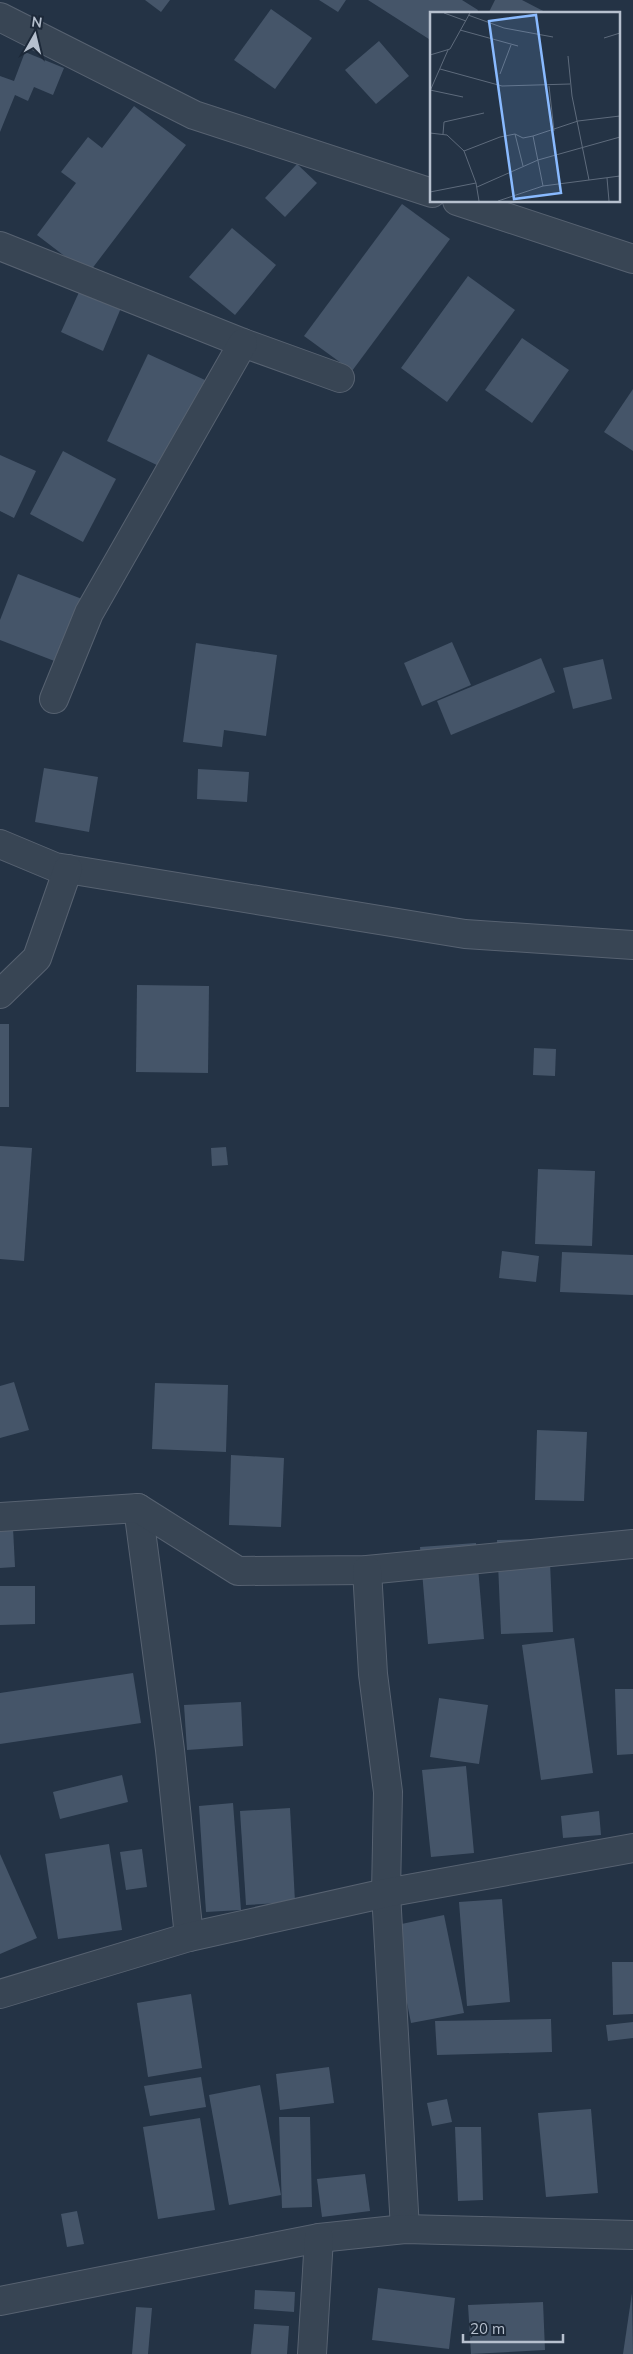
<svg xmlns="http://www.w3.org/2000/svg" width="633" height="2354" font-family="Mulish,sans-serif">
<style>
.building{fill:#455569}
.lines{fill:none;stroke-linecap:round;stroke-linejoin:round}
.minor-casing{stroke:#576271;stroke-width:30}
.minor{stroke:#384554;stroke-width:28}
.inset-road{fill:none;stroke:#5e6b7c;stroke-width:1}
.view{fill:#89baff;fill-opacity:0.15;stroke:#89baff;stroke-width:2.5}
.inset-edge{fill:none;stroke:#b6c0ce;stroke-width:2.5}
</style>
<rect width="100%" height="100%" fill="#243345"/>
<!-- building -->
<g class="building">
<polygon points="145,0 170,0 161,12"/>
<polygon points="319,0 346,0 338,12"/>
<polygon points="368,0 462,0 478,10 476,14 432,14 432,41"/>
<polygon points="495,0 522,0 549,14 488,14"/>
<polygon points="271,9 312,38 275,89 234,60"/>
<polygon points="379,41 409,76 376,104 345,70"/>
<polygon points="25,52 64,68 53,95 34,87 28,101 15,95 0,132 0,76 14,81"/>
<polygon points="134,106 186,145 88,274 37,235 76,183 61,172 88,137 102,148"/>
<polygon points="297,164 317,183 285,217 265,198"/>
<polygon points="402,204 450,239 352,371 304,336"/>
<polygon points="232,228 276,265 235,315 189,277"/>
<polygon points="468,276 515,310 447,402 401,368"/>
<polygon points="80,290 121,308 103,351 61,332"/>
<polygon points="522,338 569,370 532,423 485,390"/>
<polygon points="148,354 205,380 163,468 107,441"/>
<polygon points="633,389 633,451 604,432"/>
<polygon points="63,451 116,479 83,542 30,514"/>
<polygon points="0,455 36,471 14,518 0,511"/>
<polygon points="18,574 82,599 57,662 0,640 0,620"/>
<polygon points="452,642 471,685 422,706 404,663"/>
<polygon points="196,643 277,655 266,736 224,730 222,747 183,742"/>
<polygon points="541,658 555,692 451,735 437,701"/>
<polygon points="603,659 612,699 573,709 563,668"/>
<polygon points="44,768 98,777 89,832 35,822"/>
<polygon points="198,769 249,772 247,802 197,799"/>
<polygon points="137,985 209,986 208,1073 136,1072"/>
<rect x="0" y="1024" width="9" height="83"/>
<polygon points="534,1048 556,1049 555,1076 533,1075"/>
<polygon points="0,1146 32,1148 24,1261 0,1259"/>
<polygon points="226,1147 228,1165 212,1166 211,1148"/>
<polygon points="538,1169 595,1171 592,1246 535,1244"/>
<polygon points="502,1251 539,1256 536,1282 499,1278"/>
<polygon points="562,1252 633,1255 633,1295 560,1292"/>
<polygon points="14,1382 29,1430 0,1438 0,1386"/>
<polygon points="155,1383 228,1385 226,1452 152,1449"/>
<polygon points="537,1430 587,1432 584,1501 535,1500"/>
<polygon points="231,1455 284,1458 281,1527 229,1525"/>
<polygon points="13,1528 15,1567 0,1568 0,1529"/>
<polygon points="549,1539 553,1632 501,1634 497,1540"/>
<polygon points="476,1543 484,1639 428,1644 420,1547"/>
<polygon points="0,1586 35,1586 35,1624 0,1625"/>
<polygon points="574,1638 593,1773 541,1780 522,1645"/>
<polygon points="133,1673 141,1723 0,1744 0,1693"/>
<polygon points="615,1689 633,1689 633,1754 617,1755"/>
<polygon points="439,1698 488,1705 479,1764 430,1757"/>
<polygon points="241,1702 243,1746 187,1750 184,1705"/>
<polygon points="466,1766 474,1853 431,1857 422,1770"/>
<polygon points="122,1775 128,1802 60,1819 53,1792"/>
<polygon points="233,1803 241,1910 206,1912 199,1806"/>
<polygon points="290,1808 295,1902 246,1905 240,1811"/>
<polygon points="599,1811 601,1835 563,1838 561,1816"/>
<polygon points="109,1844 122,1930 58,1939 45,1854"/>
<polygon points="142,1849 147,1887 126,1890 120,1852"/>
<polygon points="0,1854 37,1938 0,1954"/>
<polygon points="502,1899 510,2002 467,2006 459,1902"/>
<polygon points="444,1915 464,2013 411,2023 392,1926"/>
<polygon points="612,1962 633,1962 633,2014 613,2015"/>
<polygon points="191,1994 202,2068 148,2077 137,2003"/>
<polygon points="551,2019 552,2052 437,2055 435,2021"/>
<polygon points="633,2022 633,2038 608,2041 606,2025"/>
<polygon points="329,2067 334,2103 280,2110 276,2074"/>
<polygon points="201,2077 206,2107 150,2116 144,2086"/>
<polygon points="260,2085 281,2195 229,2205 209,2095"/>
<polygon points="447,2099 452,2122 432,2126 427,2103"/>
<polygon points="591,2109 598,2193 546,2197 538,2113"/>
<polygon points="279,2117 310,2117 312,2207 282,2208"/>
<polygon points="200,2118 215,2210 158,2219 143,2127"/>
<polygon points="455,2127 481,2127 483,2200 458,2201"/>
<polygon points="365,2174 370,2211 322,2217 317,2179"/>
<polygon points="77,2211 84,2244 67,2247 61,2214"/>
<polygon points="378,2288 455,2298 449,2349 372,2340"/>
<polygon points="255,2290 295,2292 294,2312 254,2309"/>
<polygon points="632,2293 633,2354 623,2354"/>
<polygon points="543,2302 545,2350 471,2354 468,2305"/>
<polygon points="136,2307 152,2308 148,2354 132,2354"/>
<polygon points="254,2324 289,2326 287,2354 251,2354"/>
</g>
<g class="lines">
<defs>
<g id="minor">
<polyline points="0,17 194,115 432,193"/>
<polyline points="457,201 633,259"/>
<polyline points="0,246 243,343 340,378"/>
<polyline points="54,699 89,613 243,343"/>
<polyline points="0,844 55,867 465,934 633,945"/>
<polyline points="0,994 37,958 68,869"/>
<polyline points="138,1508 170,1750 189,1937"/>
<polyline points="0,1517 138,1508 238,1571 367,1570 633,1544"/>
<polyline points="367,1570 373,1674 388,1792 386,1893 405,2229"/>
<polyline points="0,1994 189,1937 386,1893 633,1848"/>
<polyline points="0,2301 319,2238 405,2229 633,2235"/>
<polyline points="312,2354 319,2238"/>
</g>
</defs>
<!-- minor casing -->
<use href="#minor" class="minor-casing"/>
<!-- minor -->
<use href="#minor" class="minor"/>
</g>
<!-- overview -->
<g transform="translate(430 12)">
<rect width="190" height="190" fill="#243345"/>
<path class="inset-road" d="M 14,1 L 36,9M 38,3 L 74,16 L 123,25M 30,18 L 88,34M 174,26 L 190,21M 0,43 L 20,37 L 40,1M 138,44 L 142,84 L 159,168M 10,57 L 72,74 L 140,72M 70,62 L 81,33M 119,74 L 124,119M 0,78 L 33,85M 0,79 L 18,38M 0,121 L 17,123 L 34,139M 13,122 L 14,110 L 54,101M 85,122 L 93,154M 103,124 L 113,174M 177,166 L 179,189M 47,175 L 108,148 L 190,125M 0,180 L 46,171M 49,189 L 46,171 L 34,139 L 70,125 L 85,122 L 93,126 L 103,124 L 148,109 L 190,104M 68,189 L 113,174 L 190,164"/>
<path class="view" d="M 106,3 L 131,181 L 84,187 L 59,9 Z"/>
<rect width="190" height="190" class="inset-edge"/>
</g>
<!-- north arrow -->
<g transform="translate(35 35) rotate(8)" stroke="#1d2939" stroke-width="4" paint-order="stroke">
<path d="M0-4L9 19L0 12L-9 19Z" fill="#b6c0ce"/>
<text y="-8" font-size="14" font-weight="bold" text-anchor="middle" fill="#b6c0ce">N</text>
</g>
<!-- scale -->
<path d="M463 2334v8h100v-8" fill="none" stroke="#b6c0ce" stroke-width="2.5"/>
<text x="470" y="2334" font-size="15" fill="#b6c0ce" stroke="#1d2939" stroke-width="4" paint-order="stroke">20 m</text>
</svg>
